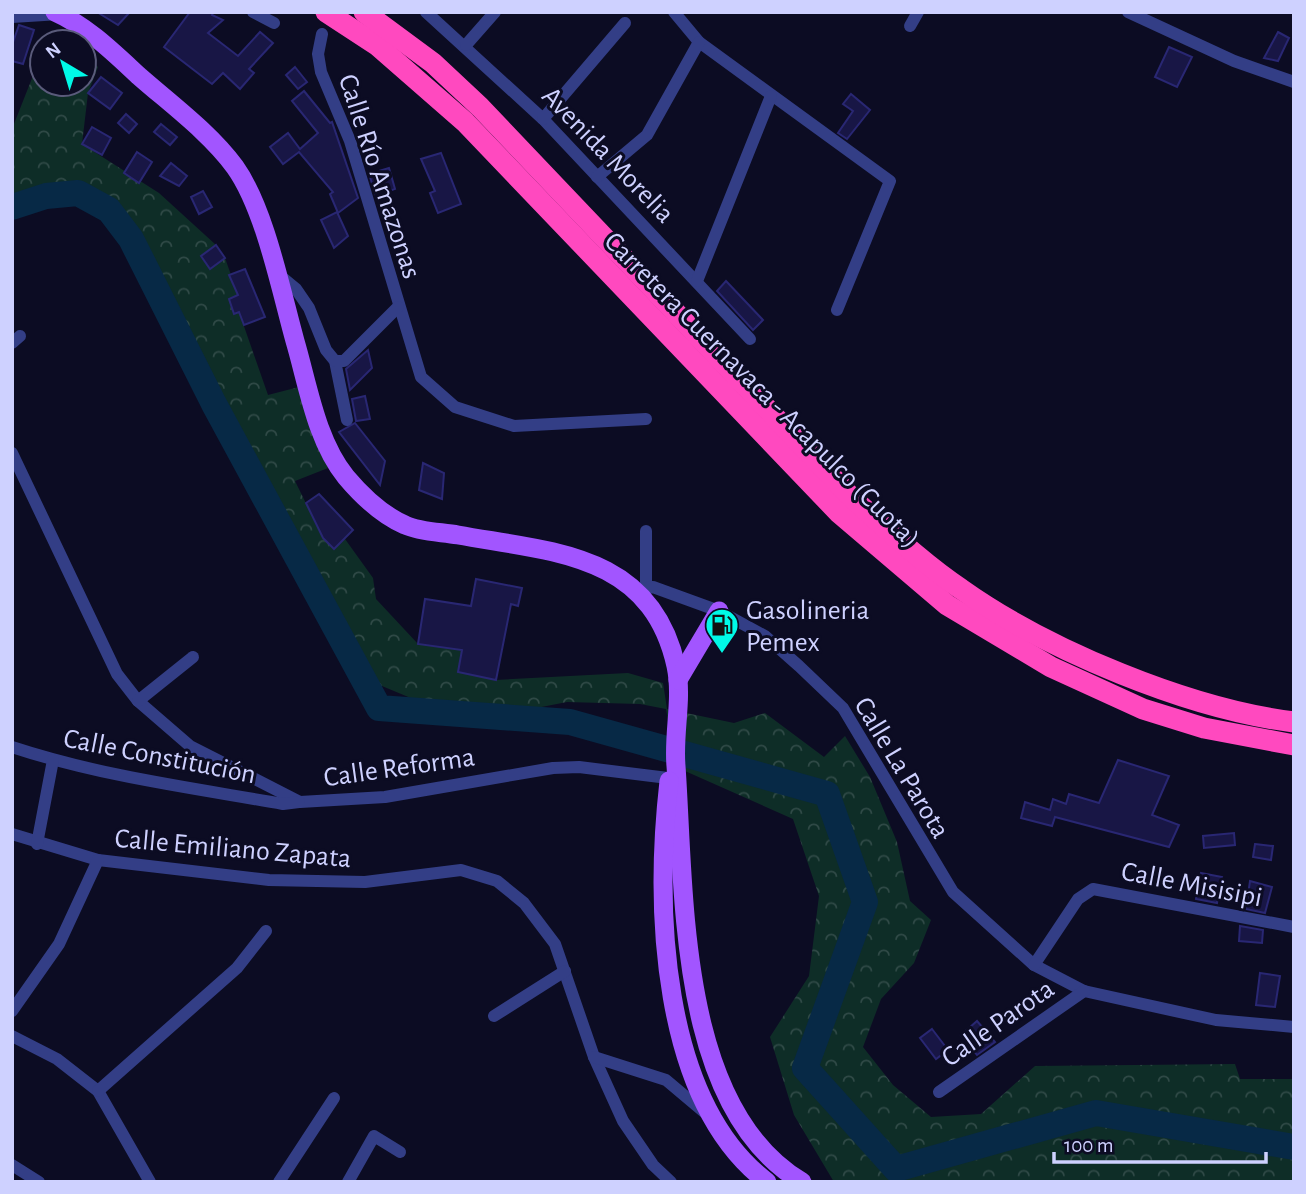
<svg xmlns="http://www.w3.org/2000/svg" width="1306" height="1194" font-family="'Alegreya Sans',sans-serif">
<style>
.forest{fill:url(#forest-crowns)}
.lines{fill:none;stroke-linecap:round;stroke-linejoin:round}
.river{stroke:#072946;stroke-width:26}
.building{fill:#181645;stroke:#292773;stroke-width:2}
.street{stroke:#333e86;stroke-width:12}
.primary{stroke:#a255ff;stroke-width:19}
.highway{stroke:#ff49bf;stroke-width:21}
.labels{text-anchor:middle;stroke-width:6;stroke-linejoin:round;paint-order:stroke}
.street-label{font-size:28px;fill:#ced1ff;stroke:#0c0c23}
.poi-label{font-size:28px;fill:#ced1ff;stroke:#0c0c23;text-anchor:start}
</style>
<defs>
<pattern id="forest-crowns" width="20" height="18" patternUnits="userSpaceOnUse" patternTransform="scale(1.75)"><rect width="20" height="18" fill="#0e2d27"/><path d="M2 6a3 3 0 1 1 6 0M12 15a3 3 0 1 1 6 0" fill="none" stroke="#304a47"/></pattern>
</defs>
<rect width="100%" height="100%" fill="#0c0c23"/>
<!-- forest -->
<path class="forest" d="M 42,53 L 42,84 L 84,84 L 84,54 L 98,67 L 88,93 L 82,144 L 159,193 L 216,245 L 201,256 L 210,268 L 225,258 L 238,295 L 229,299 L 234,313 L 239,312 L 268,395 L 299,387 L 328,468 L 295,481 L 323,538 L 334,549 L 345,539 L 373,578 L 376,599 L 418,644 L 462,650 L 458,672 L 496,680 L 628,673 L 663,683 L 667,709 L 734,723 L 765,713 L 824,757 L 845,736 L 870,777 L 897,842 L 910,901 L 931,920 L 914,963 L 881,999 L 863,1047 L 893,1085 L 931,1117 L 981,1114 L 1035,1066 L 1235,1064 L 1240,1079 L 1294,1079 L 1294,1182 L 834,1182 L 794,1115 L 770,1037 L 809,976 L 819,896 L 793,819 L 676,767 L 666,709 L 640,704 L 567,702 L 501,715 L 430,706 L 370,681 L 332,637 L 232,418 L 142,246 C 105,202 68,178 12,206 L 12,129 Z"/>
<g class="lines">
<!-- river -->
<polyline class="river" points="12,207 46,196 78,193 109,210 131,239 214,404 379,708 570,722 827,794 865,902 805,1068 896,1169 1096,1113 1294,1147"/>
</g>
<!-- building -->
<g class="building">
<polygon points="97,12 130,12 118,25"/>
<polygon points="190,12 213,12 212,15 223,20 208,33 238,56 260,32 273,43 249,69 254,73 240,89 223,73 212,84 164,47"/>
<polygon points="19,25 34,30 23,64 12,61 12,45"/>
<polygon points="1278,32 1289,38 1278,61 1264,58"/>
<polygon points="1169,47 1192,57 1177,87 1155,77"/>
<polygon points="295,67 307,82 298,89 286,75"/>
<polygon points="101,77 122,93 110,109 88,93"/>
<polygon points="304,91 330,123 332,122 358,198 338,213 330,194 333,192 299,152 283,164 270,147 288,133 300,149 318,133 292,101"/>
<polygon points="851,94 870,110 847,139 838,133 853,111 843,104"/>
<polygon points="126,114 137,124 129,133 118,123"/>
<polygon points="161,124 177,137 170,145 154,132"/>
<polygon points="92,127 111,138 102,155 82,144"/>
<polygon points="137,152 152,162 139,183 124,173"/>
<polygon points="441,153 461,204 438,213 430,193 435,191 421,159"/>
<polygon points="171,163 187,176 179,186 160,176"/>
<polygon points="389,168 395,189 376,196 369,174"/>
<polygon points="203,191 212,207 199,214 191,197"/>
<polygon points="337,212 348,236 334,248 321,220"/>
<polygon points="216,245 225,258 210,269 201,256"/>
<polygon points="245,269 265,317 244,325 239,312 234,314 229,299 238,295 229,275"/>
<polygon points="726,281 763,320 753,330 717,291"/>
<polygon points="368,350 372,368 350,390 346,369"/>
<polygon points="365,396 370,419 356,421 352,399"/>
<polygon points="355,423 385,461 380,485 339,432"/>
<polygon points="423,463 444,473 442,499 419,490"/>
<polygon points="319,494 353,530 334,549 323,538 306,503"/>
<polygon points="476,579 522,588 518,606 511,604 496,680 458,672 462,650 418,644 425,599 471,606"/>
<polygon points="1118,760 1169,776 1152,815 1179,825 1169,847 1055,817 1052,826 1021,818 1025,802 1050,810 1053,799 1066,804 1069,794 1099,803"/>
<polygon points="1234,833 1235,845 1204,848 1203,836"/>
<polygon points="1255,844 1273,846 1271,860 1253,857"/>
<polygon points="1201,873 1222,877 1217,903 1196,899"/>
<polygon points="1250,881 1272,887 1265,913 1246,909"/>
<polygon points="1240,926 1263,930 1262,943 1239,941"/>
<polygon points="1260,973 1280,976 1275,1007 1256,1005"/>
<polygon points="977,1021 995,1042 977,1055 961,1035"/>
<polygon points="932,1029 948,1050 936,1059 920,1038"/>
</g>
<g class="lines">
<!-- street -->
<g class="street">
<polyline points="253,12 274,23"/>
<polyline points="426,12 543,119 750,339"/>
<polyline points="674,12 699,42 890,181 837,310"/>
<polyline points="1128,12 1234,61 1294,82"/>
<polyline points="12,17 60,14"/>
<polyline points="910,26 918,12"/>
<polyline points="322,34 318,54 321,72 350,141 421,377 455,407 514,426 646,419"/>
<polyline points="466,45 495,12"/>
<polyline points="543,119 625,23"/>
<polyline points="597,177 647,135 699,42"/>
<polyline points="279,275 296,289 309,308 326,350 335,361 347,420"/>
<polyline points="697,281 771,96"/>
<polyline points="12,343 20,336"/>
<polyline points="335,361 344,361 398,307"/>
<polyline points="12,453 117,674 138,701 190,746 300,802 385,797 553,768 579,767 676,779"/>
<polyline points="646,588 646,531"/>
<polyline points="636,590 653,587 719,611 765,636 799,666 843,708 953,892 1034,965 1084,991 1216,1020 1294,1027"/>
<polyline points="138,701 193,657"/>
<path d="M 12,747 C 100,776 192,788 283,804 L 299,802"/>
<polyline points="12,834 98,860 269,880 365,882 461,870 497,881 524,903 555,944 594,1057 623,1121 653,1165 671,1182"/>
<polyline points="37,844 53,760"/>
<polyline points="1034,965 1078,899 1093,889 1294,927"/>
<polyline points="12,1011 59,944 98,860"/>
<polyline points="494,1016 565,971"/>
<polyline points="12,1036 57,1059 98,1091 150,1182"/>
<polyline points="594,1057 666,1080 704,1112"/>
<polyline points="98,1091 237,968 266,931"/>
<polyline points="939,1092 1084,991"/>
<polyline points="12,1165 39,1182"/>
<polyline points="279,1182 334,1098"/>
<polyline points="348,1182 374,1136 400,1152"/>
</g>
<!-- primary -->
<g class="primary">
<path d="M 55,12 C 87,26 115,54 140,77 C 172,105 210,133 235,167 C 265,209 281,291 295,341 C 308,385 316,440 346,477 C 362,496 382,515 405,525 C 420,532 441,532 458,535 C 552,552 651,553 676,666 C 683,699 673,733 676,766 C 685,893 677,1108 802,1182"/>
<polyline points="678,680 719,611"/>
<path d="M 669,781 C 655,904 659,1100 767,1182"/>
</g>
<!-- highway -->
<g class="highway">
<polyline points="326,12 378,46 465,122 839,513 947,605 1051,667 1143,709 1204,728 1294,745"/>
<path d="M 364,12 L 433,63 L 480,107 L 851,497 C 887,529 921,562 961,589 C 1047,650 1189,709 1294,722"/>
</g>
</g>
<!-- icons -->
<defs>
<symbol id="fuel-pin" viewBox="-11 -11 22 30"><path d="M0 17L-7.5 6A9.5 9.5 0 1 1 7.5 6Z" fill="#00f9e7" stroke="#0c0c23"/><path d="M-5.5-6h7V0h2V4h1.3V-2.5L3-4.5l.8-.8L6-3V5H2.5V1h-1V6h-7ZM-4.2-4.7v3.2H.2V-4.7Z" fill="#111"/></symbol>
</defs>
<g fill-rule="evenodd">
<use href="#fuel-pin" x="703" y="606" width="38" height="52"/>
</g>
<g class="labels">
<!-- street labels -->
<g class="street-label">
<text transform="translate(609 154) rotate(46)" y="10">Avenida Morelia</text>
<text transform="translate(381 176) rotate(72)" y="10">Calle Río Amazonas</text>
<text transform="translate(763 389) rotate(45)" y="10">Carretera Cuernavaca - Acapulco (Cuota)</text>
<text transform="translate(160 755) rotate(11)" y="10">Calle Constitución</text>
<text transform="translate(399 766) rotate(-8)" y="10">Calle Reforma</text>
<text transform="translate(903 767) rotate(59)" y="10">Calle La Parota</text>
<text transform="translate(233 847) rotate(5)" y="10">Calle Emiliano Zapata</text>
<text transform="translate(1192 883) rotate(11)" y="10">Calle Misisipi</text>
<text transform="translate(997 1022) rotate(-35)" y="10">Calle Parota</text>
</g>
<!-- poi labels -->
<g class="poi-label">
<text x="746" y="619">Gasolineria<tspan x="746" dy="32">Pemex</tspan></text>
</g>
</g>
<!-- border -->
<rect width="1306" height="1194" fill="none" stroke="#ced1ff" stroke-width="28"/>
<!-- north arrow -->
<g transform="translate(63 63) rotate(322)"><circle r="33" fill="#0c0c23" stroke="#5a5b7b" stroke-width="2"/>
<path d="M0-5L12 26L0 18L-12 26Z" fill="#00f9e7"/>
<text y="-10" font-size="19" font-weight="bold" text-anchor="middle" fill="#ced1ff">N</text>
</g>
<!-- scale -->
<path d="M1054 1152v10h212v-10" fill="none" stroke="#ced1ff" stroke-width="3.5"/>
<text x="1064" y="1152" font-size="21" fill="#ced1ff" stroke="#0c0c23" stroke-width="5" paint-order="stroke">100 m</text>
</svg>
